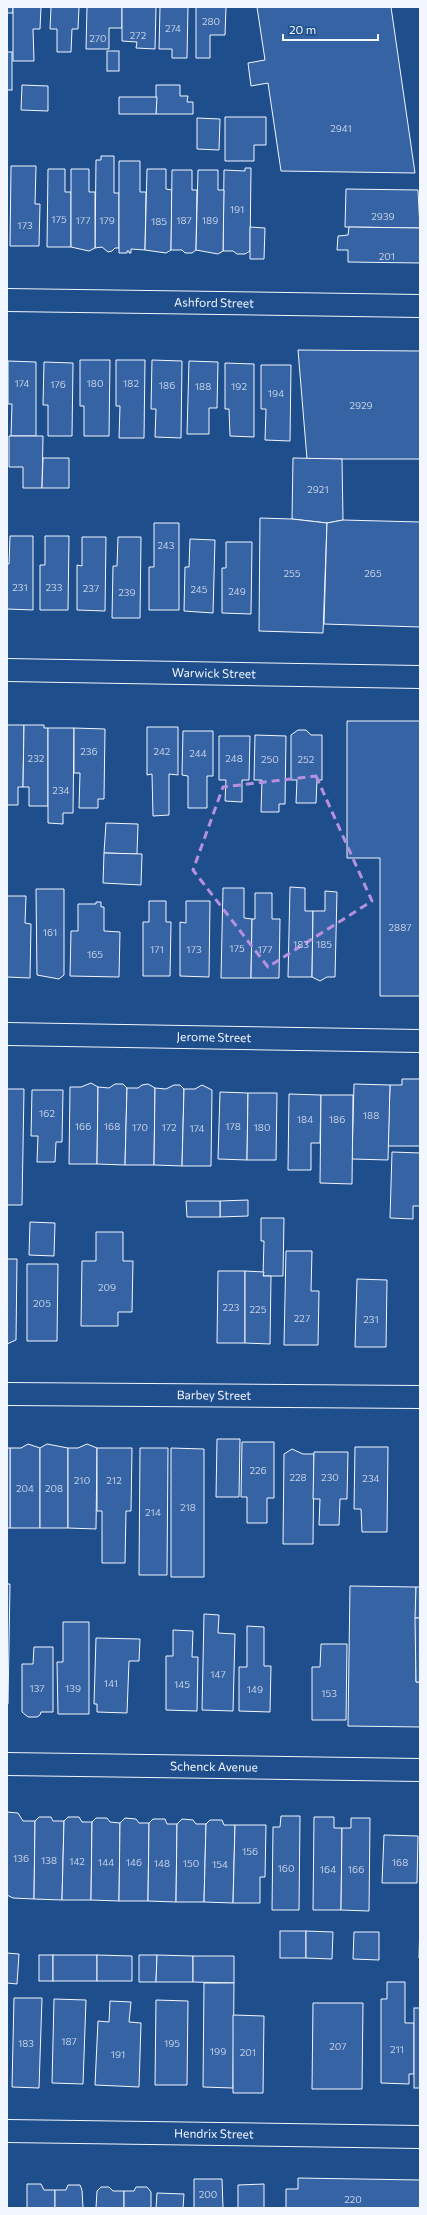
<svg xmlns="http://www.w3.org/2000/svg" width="427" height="2215" font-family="Commissioner,sans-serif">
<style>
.building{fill:#3563a3;stroke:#f2f6ff}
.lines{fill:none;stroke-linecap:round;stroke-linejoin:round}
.minor-casing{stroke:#f2f6ff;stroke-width:24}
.minor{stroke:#1f4e8c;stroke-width:22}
.marked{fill:none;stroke:#b691df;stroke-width:3;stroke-dasharray:8 5;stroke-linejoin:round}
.labels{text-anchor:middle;stroke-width:3;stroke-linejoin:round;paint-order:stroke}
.number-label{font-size:10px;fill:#c3d1e8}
.street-label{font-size:12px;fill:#f2f6ff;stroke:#1f4e8c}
</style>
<rect width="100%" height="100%" fill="#1f4e8c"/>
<!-- building -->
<g class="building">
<rect x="7" y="7" width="6" height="6"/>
<polygon points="13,7 41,7 40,29 33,29 34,61 13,61"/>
<polygon points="51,7 79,7 78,29 72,29 71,52 57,52 57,29 50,29"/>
<polygon points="87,7 122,7 122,28 109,28 109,49 86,49"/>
<polygon points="122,7 156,7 155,49 136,48 137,42 122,41"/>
<polygon points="160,7 188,7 187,58 172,58 172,49 159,49"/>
<polygon points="196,7 226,7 225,35 210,35 210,58 196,58"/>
<polygon points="257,7 391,7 415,173 281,171 268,83 251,86 248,63 265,60"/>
<rect x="107" y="51" width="12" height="20"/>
<rect x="7" y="52" width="5" height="38"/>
<polygon points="22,85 48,86 48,111 21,110"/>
<polygon points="156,85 180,85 180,96 188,96 187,102 193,102 193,114 156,114"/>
<polygon points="119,97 157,97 156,114 119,114"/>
<polygon points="225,117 266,117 266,145 254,145 254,161 225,161"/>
<polygon points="197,118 220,119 219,150 197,149"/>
<polygon points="101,156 114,156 114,193 119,193 119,248 115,248 112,251 108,252 102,247 95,248 96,160 101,160"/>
<polygon points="119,161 140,161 140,192 146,192 145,250 131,249 131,253 129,253 129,251 127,251 127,253 119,253"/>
<polygon points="11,166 36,166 35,204 40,204 39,246 10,246"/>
<polygon points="245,168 251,168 250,251 245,254 237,254 233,251 223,251 224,170 245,171"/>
<polygon points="48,169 65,169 65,192 71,192 71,247 47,247"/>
<polygon points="71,169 89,169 89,192 95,192 95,248 89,251 71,247"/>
<polygon points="147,169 166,169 166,189 172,190 171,250 166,253 145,250"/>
<polygon points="172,170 192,170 192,190 197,190 196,250 192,253 185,253 182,250 171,250"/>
<polygon points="198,170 218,170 218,190 224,190 223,251 218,254 196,250"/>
<polygon points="346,189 418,190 420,228 345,227"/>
<polygon points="250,227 265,228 264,259 250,259"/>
<polygon points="349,227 420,228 420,263 348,262 348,250 337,250 338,236 348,235"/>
<polygon points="298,350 420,351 420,459 307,459"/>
<polygon points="80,360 110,360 109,436 84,436 84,406 80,406"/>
<polygon points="116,360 145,360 144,438 119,438 120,406 116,406"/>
<polygon points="152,360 182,361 181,438 155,437 156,409 151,409"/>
<polygon points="8,361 36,362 36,436 11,436 12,404 8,404"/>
<polygon points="189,361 218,362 217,408 209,408 209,434 187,434"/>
<polygon points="44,362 73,363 72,436 48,436 48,405 43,405"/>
<polygon points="225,363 254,364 254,437 230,436 229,409 225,409"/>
<polygon points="261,365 291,365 290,441 265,440 266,409 261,409"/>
<polygon points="9,436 43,436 42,488 23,488 23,467 9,467"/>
<polygon points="43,458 69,458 69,488 42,488"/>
<polygon points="293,458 342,459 343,520 327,523 292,519"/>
<polygon points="260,518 292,519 327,523 323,633 259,631"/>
<polygon points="343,520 420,522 420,627 324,624 327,523"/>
<polygon points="154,523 179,523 179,610 149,610 149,567 154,567"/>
<polygon points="10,536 33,536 33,610 7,609 7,564 9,564"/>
<polygon points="45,536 69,536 68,610 40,610 40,565 45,565"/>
<polygon points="82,537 106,537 105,611 77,610 77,565 82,566"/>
<polygon points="118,537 141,537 140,618 112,618 113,566 117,566"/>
<polygon points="190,539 215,540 213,613 184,611 185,567 189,567"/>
<polygon points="226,542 252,542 251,614 222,613 222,568 226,568"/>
<polygon points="347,721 420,721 420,996 380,996 380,858 347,858"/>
<polygon points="7,725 24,725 23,787 18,787 18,805 7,805"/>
<polygon points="24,725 44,725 44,728 48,728 48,806 29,806 29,787 23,787"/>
<polygon points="147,727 178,727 178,775 169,774 169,815 153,816 152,774 147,775"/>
<polygon points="48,728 74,728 73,813 63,813 63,824 48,823"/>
<polygon points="74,728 105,729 104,799 98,799 98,808 79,808 80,773 74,773"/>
<polygon points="298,730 306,730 311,735 322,735 322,780 317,780 316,803 296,803 297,780 291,780 291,735"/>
<polygon points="183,731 213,731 213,776 207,776 207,808 188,808 188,776 182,775"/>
<polygon points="255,735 286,736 285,804 279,804 279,812 261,812 262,780 254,780"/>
<polygon points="219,736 250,736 249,780 242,780 242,802 225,801 226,780 219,780"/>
<polygon points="106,823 138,824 137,854 104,853"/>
<polygon points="104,853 142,854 141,885 103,883"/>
<polygon points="290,887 305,888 305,911 313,911 312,977 288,977"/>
<polygon points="223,888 244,888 244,918 252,919 251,978 221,978"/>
<polygon points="36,889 64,889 64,975 59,979 37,975"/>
<polygon points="325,891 337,892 335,977 327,977 320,981 312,977 313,911 325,911"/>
<polygon points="255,893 272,893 272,919 280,919 279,978 251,978 252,919 255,919"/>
<polygon points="7,896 26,896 25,923 31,924 30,978 7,977"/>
<polygon points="149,901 166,901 166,922 171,922 170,976 143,976 143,922 149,922"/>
<polygon points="186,901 210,901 209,977 180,976 180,922 186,923"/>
<polygon points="96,902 101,902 101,907 104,907 104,931 120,932 119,977 70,976 71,931 78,931 78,904 96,904"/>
<polygon points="402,1079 420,1079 420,1146 388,1146 390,1085 402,1085"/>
<polygon points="91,1083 98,1087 97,1164 69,1164 70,1087 81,1087"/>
<polygon points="115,1084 123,1084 127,1088 125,1165 97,1164 98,1087 109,1088"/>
<polygon points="148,1084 155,1088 154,1165 125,1165 127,1088 138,1088 142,1085"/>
<polygon points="354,1084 390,1085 388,1160 352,1159"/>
<polygon points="174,1085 180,1085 184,1089 182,1166 154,1165 155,1088 166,1089"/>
<polygon points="202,1085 212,1090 211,1166 182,1166 184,1089 195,1089"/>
<polygon points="7,1089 24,1089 22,1205 7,1205"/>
<polygon points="32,1090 63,1090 62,1142 56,1142 55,1162 37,1162 38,1136 31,1136"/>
<polygon points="220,1092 248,1093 247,1160 218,1159"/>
<polygon points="248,1093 277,1093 276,1160 247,1160"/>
<polygon points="289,1094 321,1095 320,1143 311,1143 311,1170 288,1170"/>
<polygon points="321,1095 353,1095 352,1184 320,1183"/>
<polygon points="392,1152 420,1153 420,1206 413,1206 413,1219 390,1218"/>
<polygon points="248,1200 248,1216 220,1217 220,1201"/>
<polygon points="186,1201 220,1201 220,1217 187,1217"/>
<polygon points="261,1218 284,1218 283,1276 263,1276 264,1241 261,1241"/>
<polygon points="30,1222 55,1223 54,1256 29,1255"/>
<polygon points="96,1232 123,1232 123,1261 133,1261 132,1312 118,1312 118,1326 81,1326 82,1261 96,1261"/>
<polygon points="286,1251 312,1251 311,1291 319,1291 318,1345 284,1345"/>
<polygon points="7,1259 17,1259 16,1340 7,1344"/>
<polygon points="27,1264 58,1264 57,1341 27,1341"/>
<polygon points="218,1271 245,1271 245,1343 217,1343"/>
<polygon points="245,1271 264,1272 263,1276 271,1276 270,1344 245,1343"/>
<polygon points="357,1279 387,1280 386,1347 355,1347"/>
<polygon points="217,1439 240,1439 239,1497 216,1497"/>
<polygon points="242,1442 274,1442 274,1498 267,1498 267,1523 247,1523 247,1497 241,1497"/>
<polygon points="28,1444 40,1448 40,1528 10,1528 10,1448 21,1448"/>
<polygon points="47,1444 68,1448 68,1528 40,1528 40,1448"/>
<polygon points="87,1444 97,1448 96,1529 68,1528 68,1448 78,1448"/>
<polygon points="355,1447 388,1447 387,1532 362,1532 361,1509 354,1509"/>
<rect x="7" y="1448" width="3" height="80"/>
<polygon points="97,1448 132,1448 131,1511 126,1511 125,1563 102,1563 102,1511 97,1511"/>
<polygon points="140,1448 168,1448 167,1575 139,1575"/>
<polygon points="171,1448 204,1449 204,1577 171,1577"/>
<polygon points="292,1449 303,1454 314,1454 313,1544 283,1544 284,1454"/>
<polygon points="314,1452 348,1452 347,1499 340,1499 339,1525 319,1525 320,1499 313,1499"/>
<polygon points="7,1584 10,1584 8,1704 7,1704"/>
<polygon points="350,1586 416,1587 416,1682 420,1682 420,1727 348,1726"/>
<polygon points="416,1587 420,1587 420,1618 415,1618"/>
<polygon points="204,1614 219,1615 218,1633 235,1634 233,1711 202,1710"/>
<polygon points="415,1618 420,1618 420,1682 416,1682"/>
<polygon points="63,1622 89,1622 89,1714 58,1714 57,1662 63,1662"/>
<polygon points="247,1626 264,1627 264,1666 271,1666 270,1712 239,1711 239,1667 247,1667"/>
<polygon points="173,1630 193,1631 192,1657 198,1657 197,1711 166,1710 166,1656 173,1656"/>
<polygon points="96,1638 140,1639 139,1661 129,1661 127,1713 97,1712 97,1704 94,1704"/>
<polygon points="321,1644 347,1644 346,1720 312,1720 312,1667 320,1667"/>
<polygon points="34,1647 53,1647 53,1712 41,1712 40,1715 37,1717 28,1717 22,1712 22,1664 33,1664"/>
<polygon points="7,1812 18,1813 23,1821 35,1821 34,1899 13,1898 7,1895"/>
<polygon points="281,1816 300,1816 299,1910 272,1910 273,1827 280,1827"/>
<polygon points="39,1817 51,1817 53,1821 64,1821 62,1900 34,1899 35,1821"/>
<polygon points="68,1817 79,1817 82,1822 92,1822 91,1900 62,1900 64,1821"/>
<polygon points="314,1817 334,1817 334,1828 342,1828 341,1910 313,1910"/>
<polygon points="96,1818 107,1818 110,1822 120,1823 119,1901 91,1900 92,1822"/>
<polygon points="125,1818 136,1819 139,1823 149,1823 148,1901 119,1901 120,1823"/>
<polygon points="351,1818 370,1818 369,1911 341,1910 342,1828 351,1828"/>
<polygon points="153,1819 165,1819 167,1824 177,1824 176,1902 148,1901 149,1823"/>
<polygon points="182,1819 193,1820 196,1824 206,1824 204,1902 176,1902 177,1824"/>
<polygon points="210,1820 222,1820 224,1825 235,1825 233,1903 204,1902 206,1824"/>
<polygon points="235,1825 266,1825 265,1877 260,1877 260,1903 233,1903"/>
<polygon points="384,1835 418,1836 417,1883 382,1883"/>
<polygon points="420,1922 420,1959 419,1958"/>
<rect x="280" y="1931" width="26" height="27"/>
<polygon points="306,1931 333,1932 332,1959 306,1958"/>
<polygon points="354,1932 379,1932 379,1960 353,1959"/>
<polygon points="7,1953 19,1954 17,1984 7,1983"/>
<rect x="39" y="1955" width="14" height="26"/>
<rect x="53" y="1955" width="44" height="26"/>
<polygon points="97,1955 132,1956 132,1981 97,1981"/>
<polygon points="139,1955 157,1955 156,1982 139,1982"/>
<polygon points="157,1955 193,1956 193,1982 156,1982"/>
<polygon points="193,1956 234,1956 234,1983 193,1982"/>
<polygon points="387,1982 405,1982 405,2023 414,2023 414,2074 409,2074 409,2084 381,2083 381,1999 387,1999"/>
<polygon points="204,1983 234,1983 233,2088 203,2087"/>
<polygon points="14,1998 42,1998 39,2088 12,2087"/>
<polygon points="54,1999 86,2000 83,2084 52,2083"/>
<polygon points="156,2000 188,2001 187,2085 155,2085"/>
<polygon points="110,2001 131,2002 129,2022 141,2023 139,2087 95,2085 98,2021 109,2022"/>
<polygon points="313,2003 363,2003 362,2089 312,2089"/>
<rect x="414" y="2008" width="6" height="80"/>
<polygon points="233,2015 264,2016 263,2093 233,2093"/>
<polygon points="298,2178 420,2180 420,2208 286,2208 286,2189 298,2189"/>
<polygon points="194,2179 222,2179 223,2208 194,2208"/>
<polygon points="27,2184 41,2184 44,2190 55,2190 55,2208 27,2208"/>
<polygon points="264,2184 264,2208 238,2208 238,2185"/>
<polygon points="68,2185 80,2185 82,2190 83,2208 55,2208 55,2190 66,2190"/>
<polygon points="101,2187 109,2187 113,2191 124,2191 124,2208 96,2208 97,2191"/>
<polygon points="136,2187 147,2187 151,2192 151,2208 124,2208 124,2191 134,2191"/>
<polygon points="157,2193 184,2194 183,2208 156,2208"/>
</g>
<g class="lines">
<defs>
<g id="minor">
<path id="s1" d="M 7,300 L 420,306"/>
<path id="s2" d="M 7,670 L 420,677"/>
<path id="s3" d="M 7,1034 L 420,1041"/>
<path id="s4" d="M 7,1394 L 420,1397"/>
<path id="s5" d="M 7,1764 L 420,1770"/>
<path id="s6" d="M 7,2131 L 420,2137"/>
</g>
</defs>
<!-- minor casing -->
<use href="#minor" class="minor-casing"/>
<!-- minor -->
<use href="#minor" class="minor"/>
</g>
<!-- marked area -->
<path class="marked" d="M 316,776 L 372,901 L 268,967 L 193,870 L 223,787 Z"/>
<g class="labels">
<!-- number labels -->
<g class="number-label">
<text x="211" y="25">280</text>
<text x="173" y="32">274</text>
<text x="138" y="39">272</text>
<text x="98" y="42">270</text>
<text x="341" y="132">2941</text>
<text x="237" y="213">191</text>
<text x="383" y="220">2939</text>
<text x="59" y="223">175</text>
<text x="83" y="224">177</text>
<text x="107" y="224">179</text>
<text x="184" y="224">187</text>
<text x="210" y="224">189</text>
<text x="159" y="225">185</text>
<text x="25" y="229">173</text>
<text x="387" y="260">201</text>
<text x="22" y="387">174</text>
<text x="95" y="387">180</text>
<text x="131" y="387">182</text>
<text x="58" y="388">176</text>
<text x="167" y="389">186</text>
<text x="203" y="390">188</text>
<text x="239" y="390">192</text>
<text x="276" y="397">194</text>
<text x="361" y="409">2929</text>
<text x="318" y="493">2921</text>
<text x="166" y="549">243</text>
<text x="292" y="577">255</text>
<text x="373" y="577">265</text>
<text x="20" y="591">231</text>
<text x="54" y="591">233</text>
<text x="91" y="592">237</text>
<text x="199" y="593">245</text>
<text x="237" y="595">249</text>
<text x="127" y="596">239</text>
<text x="89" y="755">236</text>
<text x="162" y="755">242</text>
<text x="198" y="757">244</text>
<text x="36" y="762">232</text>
<text x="234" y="762">248</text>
<text x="270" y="763">250</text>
<text x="306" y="763">252</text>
<text x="61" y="794">234</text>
<text x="400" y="931">2887</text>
<text x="50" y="936">161</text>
<text x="301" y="948">183</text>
<text x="324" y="948">185</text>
<text x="237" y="952">175</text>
<text x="157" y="953">171</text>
<text x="194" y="953">173</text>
<text x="265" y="953">177</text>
<text x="95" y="958">165</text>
<text x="47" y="1117">162</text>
<text x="371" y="1119">188</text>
<text x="305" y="1123">184</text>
<text x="337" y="1123">186</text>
<text x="83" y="1130">166</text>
<text x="112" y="1130">168</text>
<text x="233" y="1130">178</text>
<text x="140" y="1131">170</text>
<text x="169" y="1131">172</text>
<text x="262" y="1131">180</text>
<text x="197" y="1132">174</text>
<text x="107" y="1291">209</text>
<text x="42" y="1307">205</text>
<text x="231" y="1311">223</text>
<text x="258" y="1313">225</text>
<text x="302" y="1322">227</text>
<text x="371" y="1323">231</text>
<text x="258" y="1474">226</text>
<text x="298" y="1481">228</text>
<text x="330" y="1481">230</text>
<text x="371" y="1482">234</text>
<text x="82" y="1484">210</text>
<text x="114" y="1484">212</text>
<text x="25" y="1492">204</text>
<text x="54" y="1492">208</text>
<text x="188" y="1511">218</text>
<text x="153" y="1516">214</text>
<text x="218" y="1678">147</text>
<text x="111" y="1687">141</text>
<text x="182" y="1688">145</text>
<text x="37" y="1692">137</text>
<text x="73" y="1692">139</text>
<text x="255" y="1693">149</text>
<text x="329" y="1697">153</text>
<text x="250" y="1855">156</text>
<text x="21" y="1862">136</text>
<text x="49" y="1864">138</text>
<text x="77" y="1865">142</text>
<text x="106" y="1866">144</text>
<text x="134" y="1866">146</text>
<text x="400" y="1866">168</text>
<text x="162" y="1867">148</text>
<text x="191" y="1867">150</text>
<text x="220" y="1868">154</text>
<text x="286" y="1872">160</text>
<text x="328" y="1873">164</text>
<text x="356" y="1873">166</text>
<text x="69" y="2045">187</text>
<text x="26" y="2047">183</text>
<text x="172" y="2047">195</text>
<text x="338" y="2050">207</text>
<text x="397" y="2053">211</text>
<text x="218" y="2055">199</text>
<text x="248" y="2056">201</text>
<text x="118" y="2058">191</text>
<text x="208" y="2198">200</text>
<text x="353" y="2203">220</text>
</g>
<!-- street labels -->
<g class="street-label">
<text dy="4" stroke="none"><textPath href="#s1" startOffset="207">Ashford Street</textPath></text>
<text dy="4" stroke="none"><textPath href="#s2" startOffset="207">Warwick Street</textPath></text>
<text dy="4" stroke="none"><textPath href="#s3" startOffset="207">Jerome Street</textPath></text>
<text dy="4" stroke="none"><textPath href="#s4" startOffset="207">Barbey Street</textPath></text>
<text dy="4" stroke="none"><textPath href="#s5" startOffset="207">Schenck Avenue</textPath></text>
<text dy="4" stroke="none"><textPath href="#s6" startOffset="207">Hendrix Street</textPath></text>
</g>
</g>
<!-- border -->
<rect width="427" height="2215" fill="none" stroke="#f2f6ff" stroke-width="16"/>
<!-- scale -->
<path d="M283 34v6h95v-6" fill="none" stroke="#f2f6ff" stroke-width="2"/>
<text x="289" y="34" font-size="12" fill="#f2f6ff" stroke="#1f4e8c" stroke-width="3" paint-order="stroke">20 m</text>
</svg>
